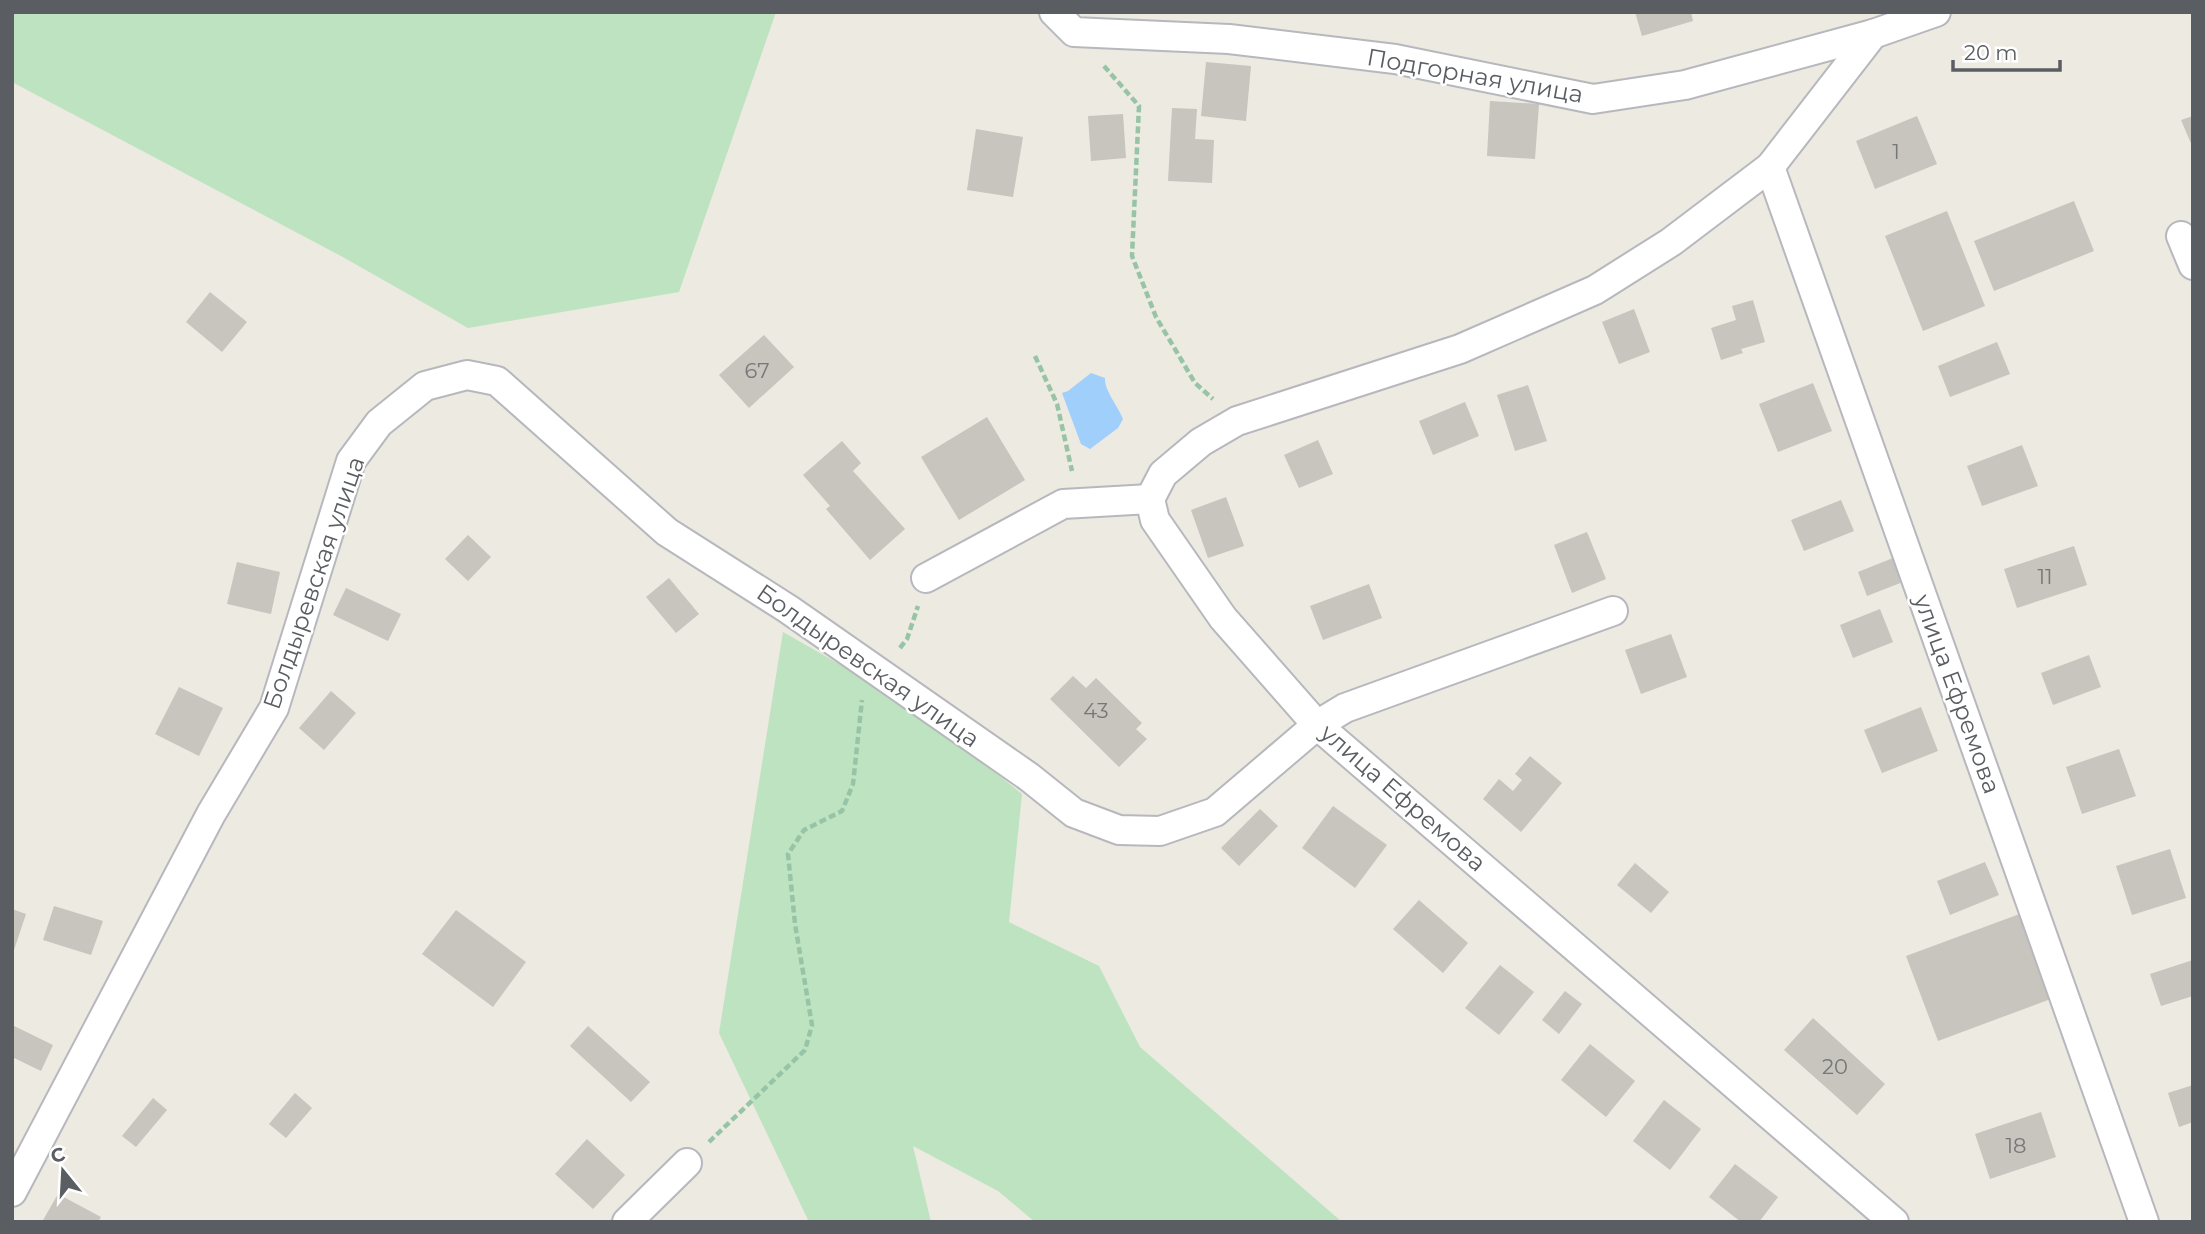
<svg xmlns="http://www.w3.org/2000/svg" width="2205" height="1234" font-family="Montserrat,sans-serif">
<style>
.green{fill:#bee3c0}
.water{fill:#a1cffc}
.building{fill:#c8c4be}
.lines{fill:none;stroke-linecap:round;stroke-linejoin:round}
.street-casing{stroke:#b7b8bd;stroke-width:32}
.path{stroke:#97c4a7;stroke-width:4.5;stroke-dasharray:7 3.5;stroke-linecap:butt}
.street{stroke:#fff;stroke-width:28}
.labels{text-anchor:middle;stroke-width:5;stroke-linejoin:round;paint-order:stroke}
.number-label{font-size:21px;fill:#767778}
.street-label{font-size:24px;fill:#5a5d61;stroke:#fff}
</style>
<rect width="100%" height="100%" fill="#eceae1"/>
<!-- green -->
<g class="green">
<polygon points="12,12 776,12 679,292 468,328 341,256 12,82"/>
<polygon points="783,632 911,705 1022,794 1009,922 1099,966 1140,1047 1342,1222 1035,1222 998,1191 913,1146 931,1222 809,1222 719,1033"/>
</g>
<!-- water -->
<path class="water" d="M 1091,373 L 1105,378 C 1104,390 1118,406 1123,419 L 1118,428 L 1090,449 L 1081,444 L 1062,393 L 1068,391 Z"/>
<!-- building -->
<g class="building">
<polygon points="1635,12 1691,12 1693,21 1642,36"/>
<polygon points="1206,62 1251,66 1246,121 1201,116"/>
<polygon points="1490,101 1539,104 1535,159 1487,156"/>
<polygon points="1172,108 1197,109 1195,139 1214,140 1212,183 1168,181"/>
<polygon points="1123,114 1126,158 1091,161 1088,116"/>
<polygon points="1917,116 1937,164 1875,189 1856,141"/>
<polygon points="2193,116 2193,148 2181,120"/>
<polygon points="976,129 1023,137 1013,197 967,190"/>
<polygon points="2074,201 2094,251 1994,291 1974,241"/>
<polygon points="1947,211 1985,306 1923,331 1885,236"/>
<polygon points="210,292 247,322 222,352 186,322"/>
<polygon points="1753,300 1765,342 1741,349 1743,353 1721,360 1711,328 1736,320 1732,306"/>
<polygon points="1634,309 1650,352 1619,364 1602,322"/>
<polygon points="764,335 794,367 749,408 719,375"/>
<polygon points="1997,342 2010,374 1950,397 1938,366"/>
<polygon points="1813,383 1832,431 1778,452 1759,404"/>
<polygon points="1528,385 1547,441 1515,451 1497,395"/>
<polygon points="1465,402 1479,436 1433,455 1419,421"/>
<polygon points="987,417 1025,480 959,520 921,457"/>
<polygon points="1318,440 1333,474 1299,488 1284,455"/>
<polygon points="842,441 861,463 853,471 905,529 870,560 826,509 830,506 803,475"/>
<polygon points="2022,445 2038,486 1982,506 1967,466"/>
<polygon points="1226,497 1244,546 1208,558 1191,510"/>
<polygon points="1841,500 1854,531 1804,551 1791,520"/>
<polygon points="1587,532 1606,579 1572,593 1554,545"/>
<polygon points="468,535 491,557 468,581 445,559"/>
<polygon points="2074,546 2087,585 2017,608 2004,569"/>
<polygon points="1898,556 1908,580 1867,596 1858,572"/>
<polygon points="237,562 280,572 271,614 227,604"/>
<polygon points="669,578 699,614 676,633 646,597"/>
<polygon points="1369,584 1382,618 1323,640 1310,606"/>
<polygon points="346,588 401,614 388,641 333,615"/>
<polygon points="1880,609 1893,642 1853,658 1840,625"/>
<polygon points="1671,634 1687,677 1641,694 1625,650"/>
<polygon points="2089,655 2101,687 2053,705 2041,673"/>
<polygon points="1073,676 1086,688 1096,678 1142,723 1136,729 1147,739 1119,767 1050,699"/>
<polygon points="179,687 223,708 199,756 155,734"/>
<polygon points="331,691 356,713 324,750 299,728"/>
<polygon points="1921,707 1938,751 1882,773 1864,730"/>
<polygon points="2119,749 2136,796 2082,814 2066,767"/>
<polygon points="1530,756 1562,783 1521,832 1483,799 1499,779 1513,791 1522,780 1515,774"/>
<polygon points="1333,806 1387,845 1355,888 1302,848"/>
<polygon points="1260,809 1278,826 1239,866 1221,848"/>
<polygon points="2170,849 2186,898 2132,915 2116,866"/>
<polygon points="1985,862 1999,895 1950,915 1937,881"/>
<polygon points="1635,863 1669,892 1651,913 1617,885"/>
<polygon points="1419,900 1468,943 1443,973 1393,929"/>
<polygon points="54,906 103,921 91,955 43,940"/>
<polygon points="12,909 26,914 13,953 12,953"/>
<polygon points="456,910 526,962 493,1007 422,954"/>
<polygon points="2025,912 2056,997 1938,1041 1906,956"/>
<polygon points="2193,960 2193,996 2161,1006 2150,974"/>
<polygon points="1500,965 1534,992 1499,1035 1465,1008"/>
<polygon points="1565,991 1582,1004 1559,1034 1542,1020"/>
<polygon points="1813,1018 1885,1084 1857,1115 1784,1050"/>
<polygon points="12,1025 53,1045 41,1071 12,1057"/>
<polygon points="588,1026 650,1082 631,1102 570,1046"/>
<polygon points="1590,1044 1635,1081 1606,1117 1561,1080"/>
<polygon points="2193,1085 2193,1122 2179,1127 2168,1093"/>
<polygon points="295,1093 312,1108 286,1138 269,1124"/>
<polygon points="153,1098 167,1110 136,1147 122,1136"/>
<polygon points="1664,1100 1701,1129 1670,1170 1633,1141"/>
<polygon points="2041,1112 2056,1157 1990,1179 1975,1134"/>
<polygon points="587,1139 625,1175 593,1209 555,1174"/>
<polygon points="1735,1164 1778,1197 1759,1222 1741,1222 1709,1197"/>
<polygon points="58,1194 101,1217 98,1222 42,1222"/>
</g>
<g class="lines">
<defs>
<g id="street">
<polyline points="1054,12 1074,32 1229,39 1395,59 1593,99 1685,85 1873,34 1936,12"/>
<polyline points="1770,167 2144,1222"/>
<polyline points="2181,236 2193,265"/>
<polyline points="1150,499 1155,520 1223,618 1317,725 1894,1222"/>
<polyline points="1150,499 1163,474 1201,442 1237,421 1460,349 1595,290 1671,242 1770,167 1873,34"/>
<polyline points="926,578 1063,504 1150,499"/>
<polyline points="12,1192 211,814 274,708 351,461 379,423 425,386 467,375 497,381 667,532 788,609 1029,777 1074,813 1119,830 1160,831 1215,812 1317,725 1345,708 1613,611"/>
<polyline points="627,1222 687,1163"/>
</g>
</defs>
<!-- street casing -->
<use href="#street" class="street-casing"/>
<!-- path -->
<g class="path">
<polyline points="1104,66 1139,106 1132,256 1156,317 1195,383 1213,399"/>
<polyline points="1035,356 1057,404 1072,471"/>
<polyline points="900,648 907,639 918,606"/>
<polyline points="709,1142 805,1050 812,1025 795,924 788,854 804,830 842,811 853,784 862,700"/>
</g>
<!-- street -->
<use href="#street" class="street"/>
</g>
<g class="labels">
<!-- number labels -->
<g class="number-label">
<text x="1896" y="159">1</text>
<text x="757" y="378">67</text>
<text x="2045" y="584">11</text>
<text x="1096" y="718">43</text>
<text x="1835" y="1074">20</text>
<text x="2016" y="1153">18</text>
</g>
<!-- street labels -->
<g class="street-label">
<text transform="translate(1475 76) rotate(10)" y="8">Подгорная улица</text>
<text transform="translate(314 583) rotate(-71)" y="8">Болдыревская улица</text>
<text transform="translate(868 666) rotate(35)" y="8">Болдыревская улица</text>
<text transform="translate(1957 694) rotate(70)" y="8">улица Ефремова</text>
<text transform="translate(1403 798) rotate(41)" y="8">улица Ефремова</text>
</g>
</g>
<!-- border -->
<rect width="2205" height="1234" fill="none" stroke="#5a5d61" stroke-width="28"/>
<!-- north arrow -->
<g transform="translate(63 1171) rotate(342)" stroke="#ffffff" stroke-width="5" paint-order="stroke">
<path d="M0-5L12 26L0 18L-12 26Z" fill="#5a5d61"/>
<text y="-10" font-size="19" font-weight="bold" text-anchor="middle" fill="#5a5d61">С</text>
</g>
<!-- scale -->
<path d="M1953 60v10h107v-10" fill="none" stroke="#5a5d61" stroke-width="3.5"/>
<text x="1964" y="60" font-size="21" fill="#5a5d61" stroke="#ffffff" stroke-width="5" paint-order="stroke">20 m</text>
</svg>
